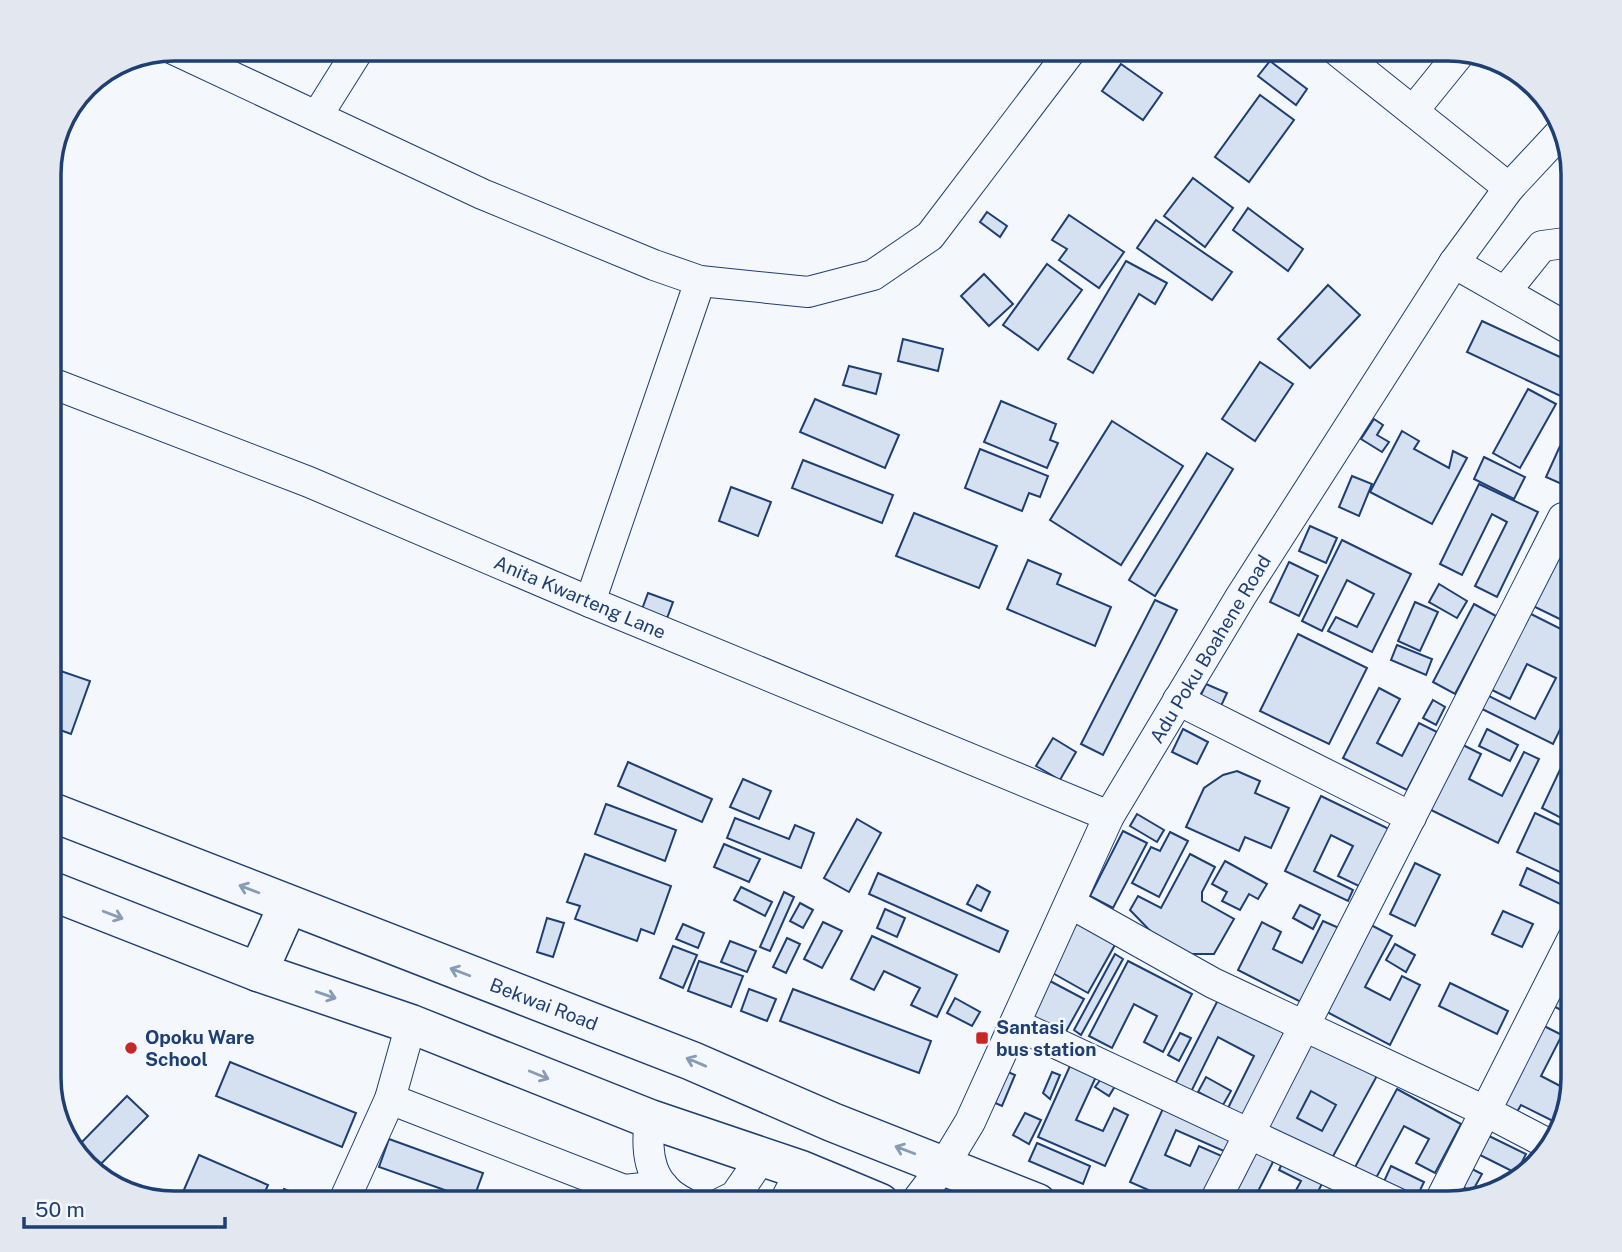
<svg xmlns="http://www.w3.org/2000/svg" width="1622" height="1252" font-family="'Public Sans',sans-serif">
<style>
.building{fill:#d5e0f0;stroke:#1d3f73;stroke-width:2}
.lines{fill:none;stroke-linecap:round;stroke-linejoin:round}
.minor-casing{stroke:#1d3f73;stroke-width:32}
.highway-casing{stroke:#1d3f73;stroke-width:41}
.minor{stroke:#f4f7fb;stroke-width:30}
.highway{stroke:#f4f7fb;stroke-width:38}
.oneway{stroke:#889bb7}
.poi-dot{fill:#c62828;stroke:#f4f7fb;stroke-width:2.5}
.labels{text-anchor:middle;stroke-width:5;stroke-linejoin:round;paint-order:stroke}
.street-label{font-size:19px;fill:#1d3f73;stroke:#f4f7fb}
.poi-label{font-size:19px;font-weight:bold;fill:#1d3f73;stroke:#f4f7fb;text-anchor:start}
.rim{fill:none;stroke:#1d3f73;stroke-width:3.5}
</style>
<rect width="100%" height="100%" fill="#f4f7fb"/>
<!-- building -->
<g class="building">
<polygon points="1270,61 1307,89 1296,105 1258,76"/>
<polygon points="1121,64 1162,93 1143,120 1102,91"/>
<polygon points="1260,95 1294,120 1249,182 1215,157"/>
<polygon points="1193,178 1233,208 1205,247 1164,216"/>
<polygon points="1248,208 1303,249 1288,271 1233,230"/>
<polygon points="987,212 1007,226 1000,237 980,222"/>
<polygon points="1069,215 1124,252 1099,288 1059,260 1067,249 1052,240"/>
<polygon points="1156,220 1232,272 1212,300 1137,248"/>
<polygon points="1126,261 1167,283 1155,304 1139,294 1093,373 1068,359"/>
<polygon points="1047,264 1082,290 1038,350 1003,325"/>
<polygon points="984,274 1013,304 989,326 961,296"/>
<polygon points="1328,285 1360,315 1310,368 1278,339"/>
<polygon points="1482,321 1573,363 1573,390 1569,400 1467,352"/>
<polygon points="903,339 943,349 938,371 898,361"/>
<polygon points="1260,362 1293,384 1255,441 1222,419"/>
<polygon points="849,366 881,374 876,394 843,385"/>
<polygon points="1528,389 1556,404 1520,468 1493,453"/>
<polygon points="815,399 899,435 885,468 800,432"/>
<polygon points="1001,401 1056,424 1050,440 1058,443 1047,468 984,442"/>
<polygon points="1374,419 1383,425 1377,435 1389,442 1382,452 1361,439"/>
<polygon points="1112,421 1183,466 1121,565 1050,520"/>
<polygon points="1402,431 1419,441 1414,449 1449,468 1453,451 1467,458 1432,524 1370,492"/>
<polygon points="1560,446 1573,451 1573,489 1546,477"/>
<polygon points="980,449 1048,476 1040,497 1029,493 1022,511 965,488"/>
<polygon points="1207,453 1233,469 1155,596 1129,580"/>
<polygon points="1484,457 1525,477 1514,499 1474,479"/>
<polygon points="803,460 893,495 882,523 792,488"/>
<polygon points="1352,476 1372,484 1359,516 1339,507"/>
<polygon points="1479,484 1538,512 1497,597 1475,586 1507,522 1492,514 1462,575 1440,564"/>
<polygon points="731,487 771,502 758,536 719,521"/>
<polygon points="914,513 997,546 979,588 896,556"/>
<polygon points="1310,526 1337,538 1326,563 1299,551"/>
<polygon points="1567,536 1573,538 1573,575 1564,594 1573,598 1570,624 1533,606"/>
<polygon points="1342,540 1411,574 1372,652 1328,631 1336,617 1357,627 1374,594 1347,580 1322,631 1302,621"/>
<polygon points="1028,560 1061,574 1057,584 1111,607 1095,646 1007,609"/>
<polygon points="1289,562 1318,576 1299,616 1270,602"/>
<polygon points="1439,584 1467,601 1457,618 1429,602"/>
<polygon points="648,593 673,602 666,621 641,612"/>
<polygon points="1155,600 1177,610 1103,755 1081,744"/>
<polygon points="1415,602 1438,612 1420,651 1398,641"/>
<polygon points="1474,604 1496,616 1455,694 1433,682"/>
<polygon points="1525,611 1573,635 1573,703 1553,744 1478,707 1485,694 1535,719 1556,678 1527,664 1510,699 1488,688"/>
<polygon points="1298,634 1367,668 1329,744 1260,711"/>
<polygon points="1397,645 1432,659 1426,675 1391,660"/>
<polygon points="49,667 90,681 71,734 49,726"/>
<polygon points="1206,684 1227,693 1221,706 1200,697"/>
<polygon points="1379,688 1400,699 1377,743 1402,756 1419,723 1437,732 1407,790 1343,758"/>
<polygon points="1433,700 1445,707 1436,725 1423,718"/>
<polygon points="1183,729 1208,742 1197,764 1172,752"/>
<polygon points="1487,729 1518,745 1510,761 1479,746"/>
<polygon points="1053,738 1076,752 1060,780 1036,766"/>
<polygon points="1461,744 1481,754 1469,779 1502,796 1524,752 1539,759 1498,843 1429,809"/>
<polygon points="1565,759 1573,763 1573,798 1563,819 1542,808"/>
<polygon points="628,762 712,799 702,822 618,786"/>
<polygon points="1237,771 1260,781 1255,793 1289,808 1271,848 1245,837 1239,851 1186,827 1204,788 1223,775"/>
<polygon points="743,779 771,791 759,819 730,807"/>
<polygon points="1321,796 1391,830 1363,888 1338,876 1353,846 1331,835 1314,871 1353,890 1348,901 1285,871"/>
<polygon points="606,804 676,830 665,861 595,834"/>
<polygon points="1535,813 1573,831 1573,878 1517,852"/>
<polygon points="1137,814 1164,830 1157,842 1130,826"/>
<polygon points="735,818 789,839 795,825 814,833 801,868 727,838"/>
<polygon points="857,819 881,833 849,892 824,878"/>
<polygon points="1123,831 1147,843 1113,908 1090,896"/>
<polygon points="1170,832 1188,841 1159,897 1132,883 1151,847 1160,851"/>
<polygon points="724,844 760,859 749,882 714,867"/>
<polygon points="585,854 671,886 654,934 641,929 637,941 575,919 580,906 567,902"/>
<polygon points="1190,854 1215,867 1202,892 1202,901 1234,919 1214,954 1188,954 1159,940 1130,910 1138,896 1161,908"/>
<polygon points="1225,861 1267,884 1258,899 1249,894 1240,910 1222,901 1227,892 1212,884"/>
<polygon points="1415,863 1440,875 1415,926 1390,914"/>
<polygon points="1527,868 1573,890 1571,909 1520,885"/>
<polygon points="878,873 1008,931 999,952 869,894"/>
<polygon points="977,885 990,892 981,911 967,904"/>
<polygon points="741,887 772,902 765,916 734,900"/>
<polygon points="784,892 794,897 770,951 760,947"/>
<polygon points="800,903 813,910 803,928 790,921"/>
<polygon points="1300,905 1320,915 1313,929 1293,918"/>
<polygon points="885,909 905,918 897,937 877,928"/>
<polygon points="1503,911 1533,924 1522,947 1492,934"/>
<polygon points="547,918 564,923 553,957 537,952"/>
<polygon points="1078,921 1116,943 1088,993 1049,971"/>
<polygon points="1323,921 1339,928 1301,1002 1238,970 1262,922 1281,932 1273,949 1302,963"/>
<polygon points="823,922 842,931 822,968 804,959"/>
<polygon points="683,924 704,933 698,948 676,939"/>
<polygon points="1371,925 1392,936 1365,987 1390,1000 1402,976 1420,985 1390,1045 1327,1012"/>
<polygon points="872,936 957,975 937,1017 911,1005 920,988 884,971 874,990 851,979"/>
<polygon points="787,938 800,944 786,973 773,967"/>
<polygon points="730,941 756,951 747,972 721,962"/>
<polygon points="1395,944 1415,955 1406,972 1386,960"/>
<polygon points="673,946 697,955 683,988 660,978"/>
<polygon points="1115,954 1123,959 1081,1035 1074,1030"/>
<polygon points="699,961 743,976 731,1007 688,991"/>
<polygon points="1128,961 1192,994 1163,1052 1144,1042 1157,1016 1134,1004 1112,1048 1089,1036"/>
<polygon points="1050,981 1084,999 1064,1035 1030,1017"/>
<polygon points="1450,983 1508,1011 1497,1034 1439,1006"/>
<polygon points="1559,988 1573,995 1573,1016 1551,1005"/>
<polygon points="749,989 776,999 767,1021 741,1011"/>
<polygon points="793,989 931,1041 919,1073 780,1021"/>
<polygon points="955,998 980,1012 972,1026 947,1013"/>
<polygon points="1219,998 1291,1035 1249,1118 1228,1108 1254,1056 1218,1037 1190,1094 1174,1086"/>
<polygon points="1544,1026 1562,1035 1541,1076 1568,1090 1572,1080 1557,1123 1521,1105 1514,1117 1500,1110"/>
<polygon points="1180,1033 1191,1038 1179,1061 1168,1055"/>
<polygon points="1568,1033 1573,1035 1573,1056 1561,1050"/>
<polygon points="1313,1039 1378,1074 1331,1160 1266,1126"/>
<polygon points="1074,1057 1100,1068 1076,1120 1103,1131 1114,1108 1128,1115 1105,1166 1038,1137"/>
<polygon points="230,1062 356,1113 342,1147 216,1096"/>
<polygon points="1008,1072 1015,1075 1002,1106 995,1103"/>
<polygon points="1052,1072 1060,1075 1050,1099 1043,1093"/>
<polygon points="1104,1075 1117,1083 1109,1096 1095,1087"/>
<polygon points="1206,1077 1231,1091 1223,1105 1198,1092"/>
<polygon points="1397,1089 1461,1124 1435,1173 1416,1163 1429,1139 1404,1126 1375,1180 1354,1169"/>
<polygon points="1311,1091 1336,1105 1322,1131 1297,1118"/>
<polygon points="127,1096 148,1116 93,1172 75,1149"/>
<polygon points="1165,1104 1234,1134 1226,1152 1176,1130 1165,1155 1190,1166 1199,1146 1224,1157 1204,1203 1178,1203 1130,1182"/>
<polygon points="1025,1113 1041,1120 1029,1144 1013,1135"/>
<polygon points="1487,1135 1526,1154 1521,1164 1530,1168 1507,1187 1514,1172 1478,1154"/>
<polygon points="389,1139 483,1173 473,1200 379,1167"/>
<polygon points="1037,1143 1090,1166 1083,1184 1029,1161"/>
<polygon points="1254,1149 1274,1160 1252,1203 1226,1203"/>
<polygon points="199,1155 268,1185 260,1203 210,1203 183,1192"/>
<polygon points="1284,1159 1324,1180 1312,1203 1289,1203 1301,1181 1279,1170"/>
<polygon points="1391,1166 1424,1182 1414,1203 1381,1188"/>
<polygon points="1468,1167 1482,1174 1472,1192 1459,1185"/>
<polygon points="284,1189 317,1203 278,1203"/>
</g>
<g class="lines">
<defs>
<g id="minor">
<polyline points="173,49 482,194 654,265 700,281 808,292 873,275 930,236 1072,49"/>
<polyline points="1335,49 1509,188"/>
<polyline points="1413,111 1460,53"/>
<polyline points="317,116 359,49"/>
<polyline points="1454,263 1573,331"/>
<polyline points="1505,292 1542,246 1573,242"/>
<polyline points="49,382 309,482 590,602 1109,816"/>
<polyline points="590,602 700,281"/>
<polyline points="1178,700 1411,817"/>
<polyline points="1070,903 1213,983 1487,1112 1550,1145"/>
<polyline points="1015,1024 1397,1203"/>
<polyline points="390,1099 624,1190 663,1186"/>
<path d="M 650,1119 C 645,1155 650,1186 685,1203"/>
<polyline points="343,1203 390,1099 411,1024"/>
<polyline points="721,1203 735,1196 762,1157"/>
<polyline points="784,1203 801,1170"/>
<polyline points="915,1203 944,1165 970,1122 1109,816 1241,596 1454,263 1509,188 1563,130"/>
<polyline points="1214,1203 1563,518"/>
<polyline points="1439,1203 1573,938"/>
</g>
<g id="highway">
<polyline points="49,811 692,1061 832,1122 1037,1203"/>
<polyline points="49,890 258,972 411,1024 650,1119 801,1170 880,1203"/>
<polyline points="258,972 288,905"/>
</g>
</defs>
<!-- minor casing -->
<use href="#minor" class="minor-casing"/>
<!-- highway casing -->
<use href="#highway" class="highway-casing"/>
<!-- minor -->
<use href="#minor" class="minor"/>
<!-- highway -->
<use href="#highway" class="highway"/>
</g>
<!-- one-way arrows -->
<defs><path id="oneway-shaft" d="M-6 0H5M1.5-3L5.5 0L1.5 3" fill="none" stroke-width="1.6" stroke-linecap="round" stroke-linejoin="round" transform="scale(1.75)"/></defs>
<g class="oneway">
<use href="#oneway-shaft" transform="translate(249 889) rotate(-159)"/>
<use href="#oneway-shaft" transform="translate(113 915) rotate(21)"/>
<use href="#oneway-shaft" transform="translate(460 972) rotate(-159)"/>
<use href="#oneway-shaft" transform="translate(326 995) rotate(19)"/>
<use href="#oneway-shaft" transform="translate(696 1062) rotate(-157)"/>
<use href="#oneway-shaft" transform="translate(539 1075) rotate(22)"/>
<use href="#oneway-shaft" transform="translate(905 1150) rotate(-159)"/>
</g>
<!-- markers -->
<g class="poi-dot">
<rect x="975" y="1031" width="14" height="14" rx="3.5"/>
<circle cx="131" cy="1048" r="7"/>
</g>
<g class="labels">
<!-- street labels -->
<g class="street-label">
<text transform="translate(580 597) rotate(23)" y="7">Anita Kwarteng Lane</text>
<text transform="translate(1210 649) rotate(-59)" y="7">Adu Poku Boahene Road</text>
<text transform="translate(544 1004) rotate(21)" y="7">Bekwai Road</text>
</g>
<!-- poi labels -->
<g class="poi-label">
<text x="996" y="1034">Santasi<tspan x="996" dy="22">bus station</tspan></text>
<text x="145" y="1044">Opoku Ware<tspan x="145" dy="22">School</tspan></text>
</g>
</g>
<!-- crop -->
<path d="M0 0H1622V1252H0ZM174 61H1448A113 113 0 0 1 1561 174V1078A113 113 0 0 1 1448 1191H174A113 113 0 0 1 61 1078V174A113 113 0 0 1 174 61Z" fill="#e3e8f0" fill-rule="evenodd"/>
<path class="rim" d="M174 61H1448A113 113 0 0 1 1561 174V1078A113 113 0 0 1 1448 1191H174A113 113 0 0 1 61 1078V174A113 113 0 0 1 174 61Z"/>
<!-- scale -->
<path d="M24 1217v10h201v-10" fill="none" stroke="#1d3f73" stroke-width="3.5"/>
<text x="35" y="1217" font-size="21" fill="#1d3f73" stroke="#f4f7fb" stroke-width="5" paint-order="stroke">50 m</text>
</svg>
